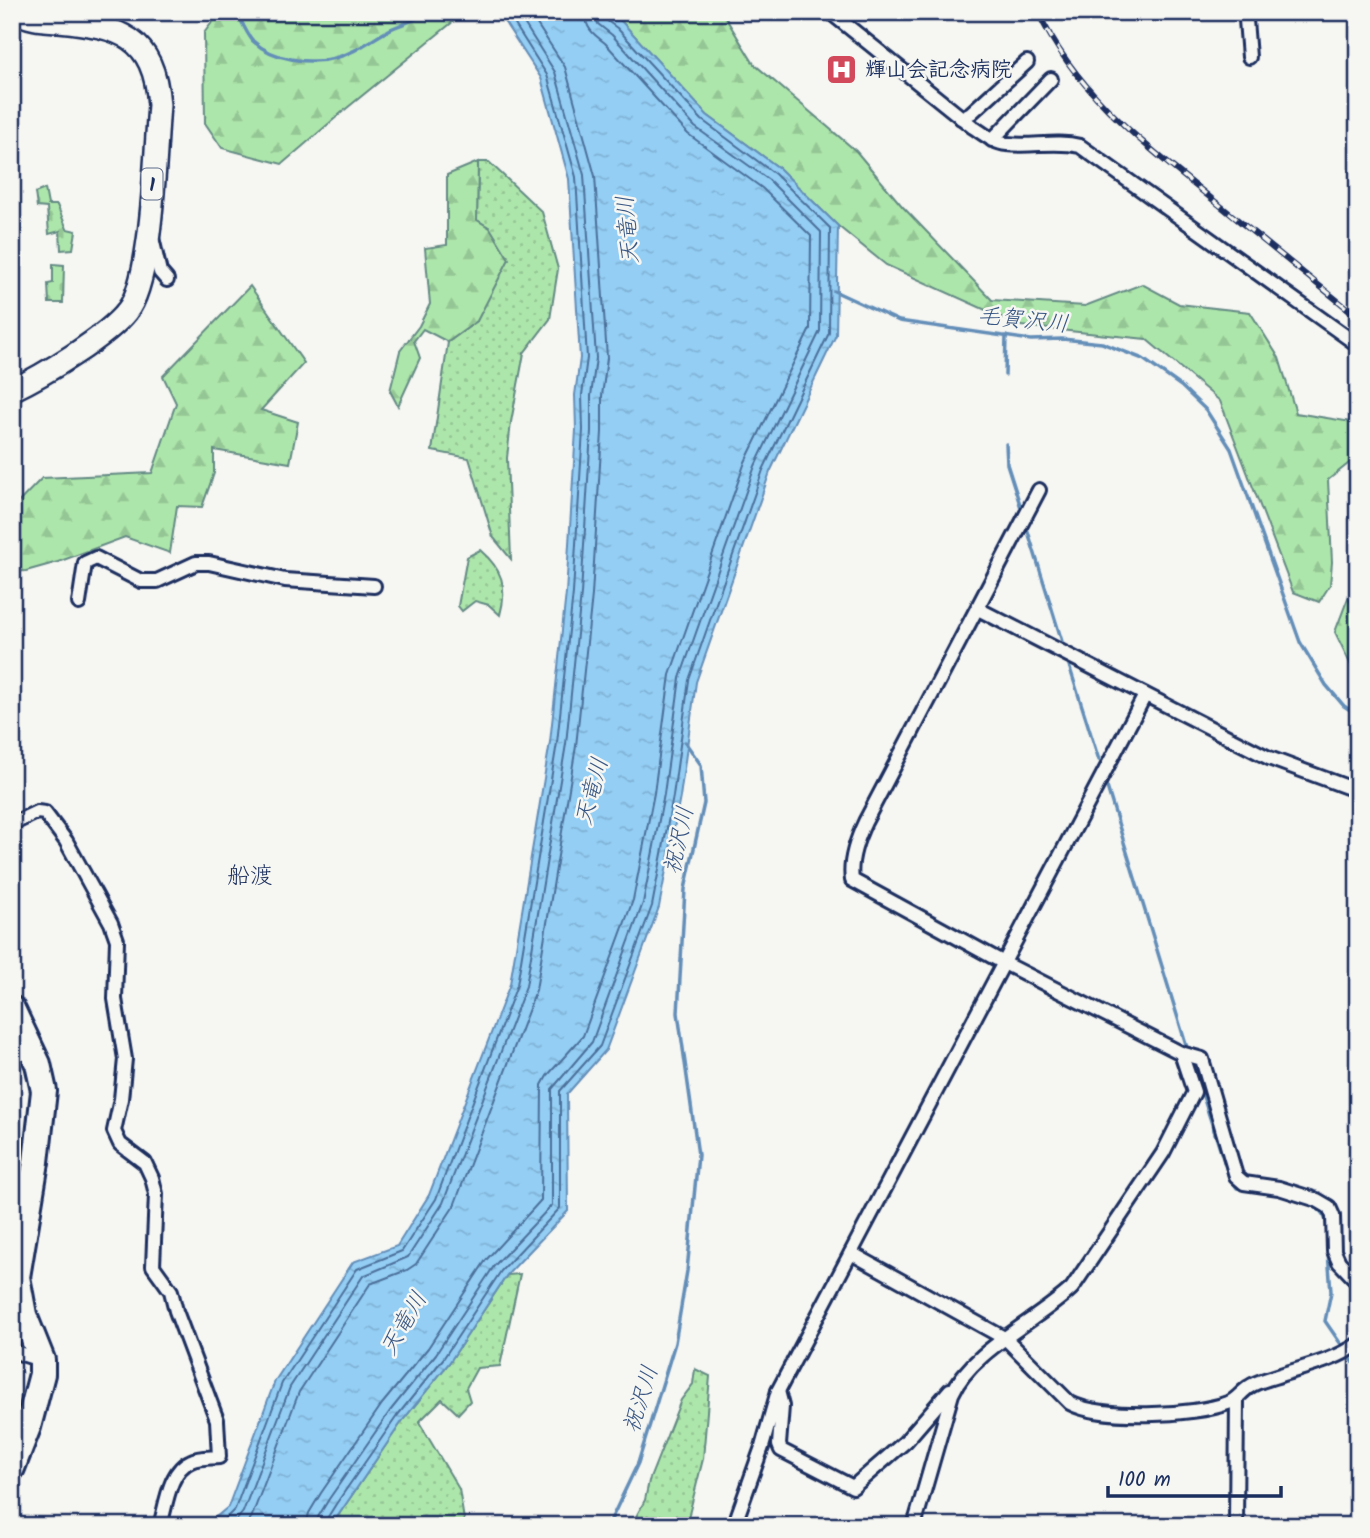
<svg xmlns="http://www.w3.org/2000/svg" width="1370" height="1538" font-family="Kalam,'Klee One',sans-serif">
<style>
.grass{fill:url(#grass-dots);stroke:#648a84;stroke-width:2}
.forest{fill:url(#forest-firs);stroke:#648a84;stroke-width:2}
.cemetery{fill:url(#cemetery-stones);stroke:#648a84;stroke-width:2}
.water{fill:url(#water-ripples);stroke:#648eb8;stroke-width:2}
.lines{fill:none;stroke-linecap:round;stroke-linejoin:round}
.shore{stroke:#4b6f9a;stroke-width:2}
.stream{stroke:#648eb8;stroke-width:3.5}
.street-casing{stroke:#1b2f5e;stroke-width:18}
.primary-casing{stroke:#1b2f5e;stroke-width:26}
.highway-casing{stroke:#1b2f5e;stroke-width:30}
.street{stroke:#f6f6f2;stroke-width:12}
.primary{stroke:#f6f6f2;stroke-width:21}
.highway{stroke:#f6f6f2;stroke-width:24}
.rail-casing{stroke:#1b2f5e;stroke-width:6}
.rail{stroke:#f6f6f2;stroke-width:3.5;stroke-dasharray:10;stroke-linecap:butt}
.labels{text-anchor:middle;stroke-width:5;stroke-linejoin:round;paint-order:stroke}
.shield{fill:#f6f6f2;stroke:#5d6b8a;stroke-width:2}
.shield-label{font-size:19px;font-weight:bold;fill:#1b2f5e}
.poi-label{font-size:21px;font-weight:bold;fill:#1b2f5e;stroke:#f6f6f2;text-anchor:start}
.water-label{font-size:23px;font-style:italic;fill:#395784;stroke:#f6f6f2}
.neighbourhood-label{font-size:23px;fill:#1b2f5e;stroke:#f6f6f2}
</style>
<defs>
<pattern id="grass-dots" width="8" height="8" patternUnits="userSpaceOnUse" patternTransform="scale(1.75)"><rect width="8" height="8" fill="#ade6aa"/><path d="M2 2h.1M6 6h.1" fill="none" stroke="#94c695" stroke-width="1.8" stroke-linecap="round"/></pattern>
<pattern id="forest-firs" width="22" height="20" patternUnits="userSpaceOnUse" patternTransform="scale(1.75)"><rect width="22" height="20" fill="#ade6aa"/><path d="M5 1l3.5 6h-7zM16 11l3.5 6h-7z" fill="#94c695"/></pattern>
<pattern id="cemetery-stones" width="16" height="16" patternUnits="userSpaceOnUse" patternTransform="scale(1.75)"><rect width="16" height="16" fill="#ade6aa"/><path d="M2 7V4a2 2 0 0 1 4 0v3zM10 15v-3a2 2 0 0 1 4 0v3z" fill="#94c695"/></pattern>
<pattern id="water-ripples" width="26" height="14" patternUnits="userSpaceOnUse" patternTransform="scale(1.75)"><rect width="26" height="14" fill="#94cef4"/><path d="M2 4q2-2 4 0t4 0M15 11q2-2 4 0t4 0" fill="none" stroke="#7fb1d4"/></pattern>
</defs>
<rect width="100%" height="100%" fill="#f6f6f2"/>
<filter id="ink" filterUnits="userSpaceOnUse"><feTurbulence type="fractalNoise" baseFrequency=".0143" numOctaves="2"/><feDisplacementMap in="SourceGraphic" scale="14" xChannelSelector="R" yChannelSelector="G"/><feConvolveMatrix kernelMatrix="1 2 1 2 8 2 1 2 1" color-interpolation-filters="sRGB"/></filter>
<g filter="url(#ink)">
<!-- grass -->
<g class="grass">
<polygon points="478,162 489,162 542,212 558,269 550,319 524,353 511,422 507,458 511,559 493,537 469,458 432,451 448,342 477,321 490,228 477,220"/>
<path d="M 480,550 C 502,569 508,586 500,615 L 489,605 L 475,601 L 462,611 L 458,606 L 467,557 Z"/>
<polygon points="520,1274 500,1366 477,1368 466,1388 470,1401 458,1414 442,1399 419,1422 459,1489 465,1526 331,1526 403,1420 449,1363 507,1275"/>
<polygon points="695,1369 710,1376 703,1459 686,1526 631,1526 645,1500 649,1481 681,1400 693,1384"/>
</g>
<!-- forest -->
<g class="forest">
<polygon points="220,12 465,12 347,108 282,164 222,148 205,123 204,33"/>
<polygon points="607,12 722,12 754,64 856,151 902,206 992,300 1085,306 1142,284 1179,304 1250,312 1279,358 1296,413 1358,423 1358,456 1328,480 1332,562 1330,585 1319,602 1293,592 1220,401 1146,339 1021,326 886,265 838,226 779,168 707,115 622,22"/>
<polygon points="478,162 477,220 490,228 509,259 477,321 448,342 423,329 414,341 420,358 398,406 390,391 400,351 419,326 430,304 425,248 447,245 447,175"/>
<polygon points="250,286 304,363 261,410 298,422 290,463 214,450 214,473 202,507 177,506 170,553 125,537 58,562 26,571 12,572 12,509 42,478 152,473 176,403 163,376"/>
<polygon points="1348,598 1358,614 1358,680 1335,632"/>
</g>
<!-- cemetery -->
<g class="cemetery">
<polygon points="45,189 48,205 57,205 67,229 76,231 73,249 61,250 60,231 49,234 47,208 37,207 35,193"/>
<polygon points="53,264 64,265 63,303 49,303 48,284 53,283"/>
</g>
<!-- water -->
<polygon class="water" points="498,12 607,12 622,22 707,115 779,168 838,226 836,335 770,472 696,682 680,797 659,907 606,1050 567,1094 568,1211 507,1275 449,1363 403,1420 331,1526 216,1526 216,1517 228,1507 275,1381 353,1262 397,1246 429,1195 510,984 550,742 566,593 576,430 575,395 580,358 569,179 541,78"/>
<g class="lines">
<!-- shore -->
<g class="shore">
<polyline points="223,1526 224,1520 235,1509 282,1383 357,1269 402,1251 436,1199 517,985 557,743 573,593 583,430 582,395 587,358 576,177 547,75 507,12"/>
<polyline points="232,1526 243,1512 290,1387 363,1276 408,1257 443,1203 526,986 566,744 581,594 591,431 591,396 596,358 584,175 555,72 517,12"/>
<polyline points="246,1526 252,1516 299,1392 370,1284 407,1270 416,1264 454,1206 536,990 576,746 592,595 602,432 602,396 607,358 595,176 565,67 529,12"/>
<path d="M 306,1526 L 309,1513 L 321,1493 L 382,1404 L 428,1348 L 486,1260 L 541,1200 L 542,1085 L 547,1076 L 583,1036 L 633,900 L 654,793 L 670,675 L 745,462 L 810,329 L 811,236 L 762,188 L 688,134 L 605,43 C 593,34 585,28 585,12"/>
<polyline points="317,1526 318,1517 329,1499 390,1411 436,1354 494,1266 552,1205 552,1089 592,1042 643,903 664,794 680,678 755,466 820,331 821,232 769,180 695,127 612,35 598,24 595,12"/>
<polyline points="326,1526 326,1520 336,1504 397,1416 443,1359 501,1271 560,1208 560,1091 600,1046 652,906 673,796 689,680 763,470 829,333 830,228 775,174 702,120 617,28 606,20 604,12"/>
</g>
<!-- stream -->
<g class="stream">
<path d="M 237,12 C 242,22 246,33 253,41 C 273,60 310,65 335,58 C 355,53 371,40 389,30 C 402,23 415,22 427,12"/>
<polyline points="834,291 899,321 1031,340 1062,339 1102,343 1143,359 1181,386 1206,410 1231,449 1300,642 1326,685 1344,706 1358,715"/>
<polyline points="1005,375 1006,336"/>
<polyline points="1006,444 1007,464 1023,514"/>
<polyline points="1026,525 1064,648"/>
<polyline points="1067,659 1099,760"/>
<polyline points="1107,787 1188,1051"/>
<polyline points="1191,1059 1229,1177 1237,1188 1245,1189"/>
<path d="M 1307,1203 C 1330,1213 1326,1222 1328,1244"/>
<polyline points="1328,1252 1331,1292 1325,1321 1358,1369"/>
<polyline points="608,1526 638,1463 675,1343 687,1271 698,1155 678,1013 685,889 704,803 701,765 685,742"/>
</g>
<defs>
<g id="street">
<path d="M 830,12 L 973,127 C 984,134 994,143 1007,144 C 1032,147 1056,140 1080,146 L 1358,345"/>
<polyline points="1249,57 1246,20 1249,12"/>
<polyline points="961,118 971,113 1027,62"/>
<polyline points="992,140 1051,79"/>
<polyline points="153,242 160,272 167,280"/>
<polyline points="79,603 85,563 96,558 141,581 157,581 196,563 209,563 285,580 374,586"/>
<polyline points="978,609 1269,758 1358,791"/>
<path d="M 12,824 L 37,812 L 45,813 L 66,841 L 111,923 L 117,940 L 115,999 L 125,1059 L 121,1099 L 114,1131 L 120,1144 L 145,1163 L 152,1178 L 156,1194 L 153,1266 L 171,1291 L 176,1311 L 217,1420 L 219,1457 C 211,1458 199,1457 191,1461 C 169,1470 166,1506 160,1526"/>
<polyline points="1181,1053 1202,1059 1236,1176 1244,1183 1279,1188 1317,1200 1329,1207 1333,1216 1334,1251 1339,1262 1358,1282"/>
<path d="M 851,1253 L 1006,1339 L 1070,1403 C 1101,1420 1194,1416 1228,1403 C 1237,1400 1241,1392 1249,1387 C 1256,1382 1265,1380 1274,1377 C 1300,1368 1335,1361 1358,1344"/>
<polyline points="12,1351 31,1357 40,1355"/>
<polyline points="778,1391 782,1406 779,1445 781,1450 853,1487 905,1442 950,1390"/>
<polyline points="734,1526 762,1447 778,1391 1145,695"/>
<path d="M 914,1526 L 952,1394 C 971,1351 1037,1321 1072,1288 L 1163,1153 L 1194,1092 L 1181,1053 L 1004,963 L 852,880 C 849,861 857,839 865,822 L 1039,490"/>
<polyline points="1236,1526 1237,1398"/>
</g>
<path id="primary" d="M 12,390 C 42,376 107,337 127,311 C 153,280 155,150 159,105 C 154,36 120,27 59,21 C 45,20 29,20 17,12"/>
<polyline id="highway" points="12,1009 38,1064 44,1091 36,1162 17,1277 24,1315 42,1360 42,1374 28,1427 12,1468"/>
</defs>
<!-- street casing -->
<use href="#street" class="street-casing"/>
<!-- primary casing -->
<use href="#primary" class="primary-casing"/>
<!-- highway casing -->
<use href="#highway" class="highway-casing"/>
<!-- street -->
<use href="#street" class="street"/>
<!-- primary -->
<use href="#primary" class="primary"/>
<!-- highway -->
<use href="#highway" class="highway"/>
<defs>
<path id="rail" d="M 1038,12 C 1076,93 1144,144 1212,199 C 1260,238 1309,277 1358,317"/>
</defs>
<!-- rail casing -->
<use href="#rail" class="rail-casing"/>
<!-- rail -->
<use href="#rail" class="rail"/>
</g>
</g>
<!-- icons -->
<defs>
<symbol id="hospital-square" viewBox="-11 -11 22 22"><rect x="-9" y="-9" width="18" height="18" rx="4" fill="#d1495b" stroke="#f6f6f2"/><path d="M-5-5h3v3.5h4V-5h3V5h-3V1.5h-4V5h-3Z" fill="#fff"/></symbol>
</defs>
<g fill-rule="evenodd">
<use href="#hospital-square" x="824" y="52" width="35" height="35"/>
</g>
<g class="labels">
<!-- shield labels -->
<rect class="shield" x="141.5" y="168.5" width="21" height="31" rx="5"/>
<g class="shield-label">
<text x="152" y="191">1</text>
</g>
<!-- poi labels -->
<g class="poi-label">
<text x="865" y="76">輝山会記念病院</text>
</g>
<!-- water labels -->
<g class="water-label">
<text transform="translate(627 230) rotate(-95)" y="8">天竜川</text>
<text transform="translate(1023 319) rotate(6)" y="8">毛賀沢川</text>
<text transform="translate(591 791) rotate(-75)" y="8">天竜川</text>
<text transform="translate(678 840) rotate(-78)" y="8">祝沢川</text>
<text transform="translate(403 1323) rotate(-60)" y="8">天竜川</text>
<text transform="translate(640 1399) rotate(-73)" y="8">祝沢川</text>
</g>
<!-- neighbourhood labels -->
<g class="neighbourhood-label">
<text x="250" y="883">船渡</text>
</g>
</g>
<!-- margin -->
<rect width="1370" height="1538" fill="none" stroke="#f6f6f2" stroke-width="42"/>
<rect x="21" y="21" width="1328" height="1496" fill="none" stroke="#1b2f5e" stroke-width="2.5" filter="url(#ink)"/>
<!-- scale -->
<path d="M1108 1486v10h173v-10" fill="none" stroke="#1b2f5e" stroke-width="3.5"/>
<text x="1118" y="1486" font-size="21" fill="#1b2f5e" stroke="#f6f6f2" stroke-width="5" paint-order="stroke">100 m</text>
</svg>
